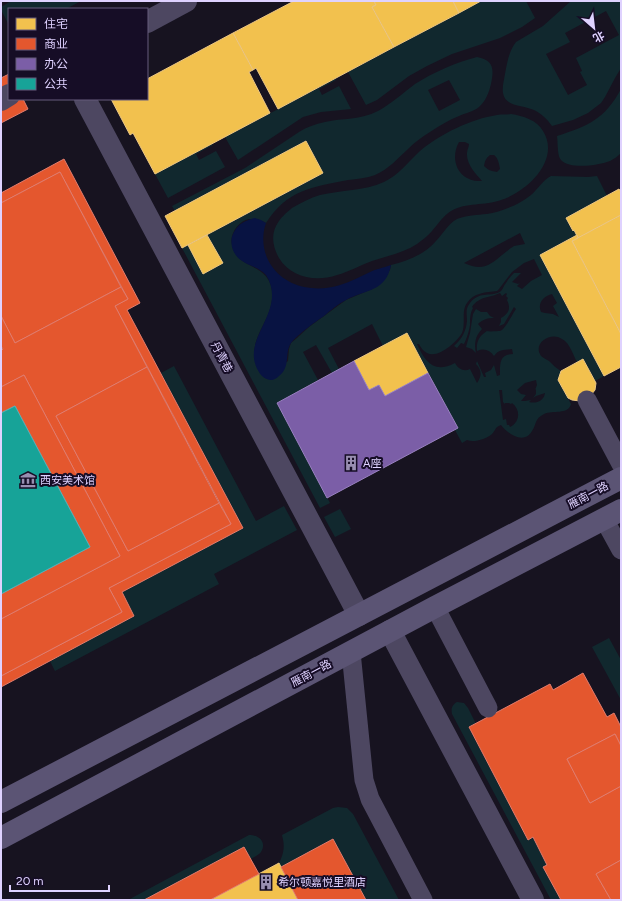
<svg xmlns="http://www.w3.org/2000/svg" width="622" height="901" font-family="Figtree,'Noto Sans SC',sans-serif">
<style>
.green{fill:#11282e;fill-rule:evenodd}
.water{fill:#081342}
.homes{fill:#f2c14e;stroke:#ecc683}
.shops{fill:#e4572e;stroke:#e27c6d}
.offices{fill:#7b5ea7;stroke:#9981c1}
.public{fill:#17a398;stroke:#53b1b7}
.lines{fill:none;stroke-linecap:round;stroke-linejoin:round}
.lane{stroke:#4d4761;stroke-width:19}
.street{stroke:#4d4761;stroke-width:22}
.secondary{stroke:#5b5474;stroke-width:22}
.labels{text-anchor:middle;stroke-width:4;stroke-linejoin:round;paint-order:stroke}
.street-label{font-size:11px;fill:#dfd2ff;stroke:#160d26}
.poi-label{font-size:11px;fill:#dfd2ff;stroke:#160d26;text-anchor:start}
</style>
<rect width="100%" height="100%" fill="#171320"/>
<!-- green -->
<g class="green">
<polygon points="11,1 81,1 66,9 9,9 9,25 1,10 1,7"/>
<polygon points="481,1 526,1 535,18 522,27 500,38 452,54 427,66 409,76 377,100 366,105 348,72"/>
<path d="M 571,1 L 621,1 L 621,68 L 615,78 L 605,97 L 601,103 L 588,113 L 573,120 L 552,126 C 547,119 542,114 534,110 C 524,105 505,107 503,93 C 502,87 504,80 505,74 C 507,63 509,51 516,42 L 543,26 ZM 606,11 L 619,35 L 576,58 L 582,71 L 580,72 L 587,85 L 568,95 L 546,54 L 570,42 L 565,33 Z"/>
<path d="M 477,57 C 494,60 494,69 491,84 C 489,92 486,101 479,107 C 473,112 465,113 459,116 C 449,120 439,126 430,132 C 422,137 415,142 408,149 C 398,158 389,169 375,175 C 367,178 357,179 348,180 C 312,187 287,190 266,223 C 263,221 261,221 258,221 C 255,220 251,219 249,219 C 238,221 229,235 232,245 C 237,270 269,263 272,291 C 275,318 250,334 255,360 C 257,368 259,373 265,378 L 288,361 L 289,349 L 291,343 L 297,338 L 309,327 L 346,300 L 372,289 L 390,270 L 391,265 C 408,261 425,254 436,241 C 443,234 448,224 457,219 C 467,215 477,215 487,214 C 494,213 501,211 508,208 C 516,205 525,200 531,195 C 538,189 543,180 551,176 L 588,177 L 597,176 L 607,196 L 566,218 L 572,231 L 574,230 L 577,235 L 540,255 L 604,376 L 595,381 L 583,359 L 577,362 C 573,355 570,343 562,339 C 551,331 532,343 541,356 C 543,358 546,359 549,361 C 553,365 556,368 561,371 L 558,380 L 571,404 C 568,415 553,410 544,414 C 534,419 537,424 532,431 C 524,445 508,434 501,425 C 494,428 496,430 492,434 C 486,439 474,443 467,440 L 462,443 L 455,430 L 458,428 L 407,333 L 383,346 L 372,324 L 328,348 L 339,369 L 332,373 L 316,345 L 303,352 L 318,380 L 277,403 L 330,503 L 320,508 L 182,248 L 188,245 L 203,273 L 222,263 L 207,235 L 323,173 L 306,141 L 175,211 L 172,206 L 245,168 L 299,132 C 307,127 315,124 325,122 C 343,118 360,120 378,111 C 391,104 403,93 415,84 C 432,73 457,62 477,57 ZM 449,80 L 460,100 L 439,111 L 428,90 ZM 520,233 L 525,244 L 514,246 L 511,248 C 494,260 487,274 464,263 ZM 534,259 L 542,275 L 531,281 L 522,289 L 517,286 L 520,283 L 518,284 L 512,282 L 521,273 L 514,273 C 511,276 508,279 506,283 C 504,285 503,289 501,291 C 492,298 480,290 470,303 C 465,309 467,314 467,321 C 466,331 462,339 454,346 L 457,348 L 461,343 L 464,344 C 467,338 469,331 470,325 C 470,319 470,313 473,308 L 472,307 C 479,296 490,298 500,293 L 502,296 L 506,293 L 507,294 L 506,296 L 508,298 L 507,300 C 511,308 509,314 501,318 L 501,322 L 499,326 L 504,324 L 514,307 L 516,309 C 513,313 505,330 500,331 C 498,331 490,332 487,331 C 479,336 476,342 477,351 C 484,348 490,350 494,356 C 499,349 504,350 512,349 L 513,354 C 499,354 500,364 500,375 L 497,376 L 494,365 L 491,370 L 485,373 L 486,377 L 484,377 L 477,361 L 476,364 C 482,370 482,376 477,383 L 470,369 C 464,372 458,369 455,363 C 434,374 425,362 417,344 L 419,344 C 421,348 423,351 427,353 C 438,359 457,342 462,333 C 466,323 461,311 467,303 C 473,293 486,292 497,291 L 499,289 L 512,272 L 524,263 ZM 552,294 L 557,303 L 553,306 L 559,317 L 553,314 L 545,313 L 541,312 C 537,303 544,296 552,294 ZM 536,380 L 537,385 L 535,390 L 536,389 L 536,394 L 533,398 L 536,396 L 545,393 C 544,401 536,404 529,402 L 531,400 L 525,401 L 521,401 L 526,395 L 521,394 L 517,390 L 525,383 ZM 499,390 L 502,390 L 503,402 L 505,404 L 505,403 L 509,403 L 511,404 L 512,403 C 521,410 520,422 510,427 L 509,425 L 507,425 L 506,419 L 503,420 Z"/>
<polygon points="335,79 336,80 319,89 322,95 339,86 351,109 321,112 303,117 238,160 225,137"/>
<path d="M 621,89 L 621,153 C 618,156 614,159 610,161 C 600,165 570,170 561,160 C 557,156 558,142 557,136 C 588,126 605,119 621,89 Z"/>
<path d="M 511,114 C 523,116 537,120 543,131 C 561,160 527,192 501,200 C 485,206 466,202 451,211 C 443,216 438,224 432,231 C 428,236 422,240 417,244 C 403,253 387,256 372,261 C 360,265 349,272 337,275 C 316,282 291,278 279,258 C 273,248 271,236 276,226 C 280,218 286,213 292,208 C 301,203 310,198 320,195 C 341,190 364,191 384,182 C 399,175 408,162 420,151 C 440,134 471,119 497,115 C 502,114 506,115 511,114 ZM 459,142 L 465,142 L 469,144 C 469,147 467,150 467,153 C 466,164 476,174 482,181 C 477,181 472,181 467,178 C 454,171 452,154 459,142 ZM 490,155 L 494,155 C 498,158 499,163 500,169 L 497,172 C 491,171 488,170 484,166 C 485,161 486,158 490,155 Z"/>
<polygon points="212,144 213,145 196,154 199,160 216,151 225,167 168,198 155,174"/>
<path d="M 476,309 L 481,312 L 487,312 L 490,316 L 494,318 C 488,318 483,319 478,324 L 482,329 C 475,336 474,344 476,353 L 472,349 L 466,347 L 470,333 L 473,314 Z"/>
<polygon points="174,366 256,521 284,506 297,530 214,574 219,584 55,671 50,661 134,616 122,592 243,528 161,373"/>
<polygon points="340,509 351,529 335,537 324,517"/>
<polygon points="609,638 621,660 621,700 592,647"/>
<path d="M 457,702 L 464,703 L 468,708 L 476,724 L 469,728 L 528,840 L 533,837 L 547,865 L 544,868 L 561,900 L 551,900 L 452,714 C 451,708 452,705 457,702 Z"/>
<path d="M 338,807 L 347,808 L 353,814 L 399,900 L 366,900 L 333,839 L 281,867 L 279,863 C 284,853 285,846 282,835 L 333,808 Z"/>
<path d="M 249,835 C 259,835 267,842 261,852 C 259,855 254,857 251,859 L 244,847 L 144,900 L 128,900 Z"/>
</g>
<!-- water -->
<path class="water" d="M 255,218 L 261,220 L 266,223 C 261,237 263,253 271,265 C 285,287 315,293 340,285 C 350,282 359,277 368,273 C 375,269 383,268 391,265 C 386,292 366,289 346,300 C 338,304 331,310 324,316 C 315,322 297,335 291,343 C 284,354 291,367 279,376 C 277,378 274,380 271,380 C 266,380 261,376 259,372 C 242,345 272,323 272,295 C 272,288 270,281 266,275 C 257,264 237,266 232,247 C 231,242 231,237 234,232 C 238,224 246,220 255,218 Z"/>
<!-- homes -->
<g class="homes">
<polygon points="294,1 374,1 376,5 372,7 394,47 278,109 256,68 253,70 233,33"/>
<polygon points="374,1 453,1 459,13 394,47 372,7 376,5"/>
<polygon points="453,1 481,1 459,13"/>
<polygon points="233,33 253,70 249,72 270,113 155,174 133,133 130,135 111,99 147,99 147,79"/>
<polygon points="306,141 323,173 182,248 165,216"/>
<polygon points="619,189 621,192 621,215 578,238 574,230 573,231 566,218"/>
<polygon points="621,215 621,334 572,241"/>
<polygon points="207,235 223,263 203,274 188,245"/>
<polygon points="577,235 578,238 572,241 621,334 621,367 604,376 540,255"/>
<polygon points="407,333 428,373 385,396 379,385 369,390 354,361"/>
<polygon points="583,359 596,383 595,390 591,395 580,401 572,400 568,398 558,380 561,371"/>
<polygon points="279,863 298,900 210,900"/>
</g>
<!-- shops -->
<g class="shops">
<polygon points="9,74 9,99 23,99 28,109 1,123 1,78"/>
<polygon points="64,159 140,303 127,310 243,528 122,592 134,616 1,687 1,676 122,612 109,588 231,524 115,306 128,299 60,172 1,203 1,193"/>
<polygon points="60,172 121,287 15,343 1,316 1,203"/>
<polygon points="121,287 128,299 115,306 147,367 56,416 128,551 219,503 231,524 109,588 122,612 1,676 1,619 120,556 24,375 1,387 1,351 3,349 1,346 1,316 15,343"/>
<polygon points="147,367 219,503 128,551 56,416"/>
<polygon points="24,375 120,556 1,619 1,594 90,547 15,406 1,413 1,387"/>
<polygon points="583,673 607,717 614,713 621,727 621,746 615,734 567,759 590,803 621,786 621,860 596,874 611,900 561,900 543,867 547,865 533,837 528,840 469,727 550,684 553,690"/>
<polygon points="615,734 621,746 621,786 590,803 567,759"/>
<polygon points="333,839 366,900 298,900 281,867"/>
<polygon points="244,847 259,874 210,900 144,900"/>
<polygon points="621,860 621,900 611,900 596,874"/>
</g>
<!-- offices -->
<polygon class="offices" points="354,361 369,390 379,385 385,396 428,373 458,428 327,498 277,403"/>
<!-- public -->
<polygon class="public" points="15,406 90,547 1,594 1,413"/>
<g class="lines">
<!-- lane -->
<g class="lane">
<polyline points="587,400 621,464"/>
<polyline points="604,519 621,550"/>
<polyline points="435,607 488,708"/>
<polyline points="351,652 363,771 364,780 370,799 423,900"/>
</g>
<!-- street -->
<g class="street">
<polyline points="147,22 186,1"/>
<polyline points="85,99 340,579 359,615"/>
<polyline points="1,100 9,95"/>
<polyline points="390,631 533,900"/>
</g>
<!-- secondary -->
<g class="secondary">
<polyline points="1,802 621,478"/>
<polyline points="1,838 435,607 621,510"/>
</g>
</g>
<!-- icons -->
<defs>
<symbol id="building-bare" viewBox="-9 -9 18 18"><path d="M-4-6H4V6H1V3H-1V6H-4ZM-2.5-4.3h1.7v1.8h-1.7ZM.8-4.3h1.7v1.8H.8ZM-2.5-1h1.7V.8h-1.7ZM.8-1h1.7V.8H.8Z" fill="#998fb1" stroke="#160d26" stroke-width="2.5" paint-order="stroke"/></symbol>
<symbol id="museum-bare" viewBox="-9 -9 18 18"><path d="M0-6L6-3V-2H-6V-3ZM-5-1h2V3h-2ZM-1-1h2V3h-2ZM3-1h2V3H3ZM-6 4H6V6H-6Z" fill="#998fb1" stroke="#160d26" stroke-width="2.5" paint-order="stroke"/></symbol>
</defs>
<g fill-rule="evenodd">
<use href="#building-bare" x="340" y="452" width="22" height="22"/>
<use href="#museum-bare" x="17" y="469" width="22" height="22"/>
<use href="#building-bare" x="255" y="871" width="22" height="22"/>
</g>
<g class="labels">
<!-- street labels -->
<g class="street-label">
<text transform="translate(222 357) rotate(62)" y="4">丹青巷</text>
<text transform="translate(588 495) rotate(-28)" y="4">雁南一路</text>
<text transform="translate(311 673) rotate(-28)" y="4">雁南一路</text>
</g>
<!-- poi labels -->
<g class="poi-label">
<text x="363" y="467">A座</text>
<text x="40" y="484">西安美术馆</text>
<text x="278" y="886">希尔顿嘉悦里酒店</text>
</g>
</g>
<!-- border -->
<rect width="622" height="901" fill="none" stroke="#dfd2ff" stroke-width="4"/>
<!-- legend -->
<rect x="8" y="8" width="140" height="92" fill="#160d26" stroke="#665c7d"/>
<rect x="16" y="18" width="20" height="12" fill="#f2c14e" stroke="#665c7d"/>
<text x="44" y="28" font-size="12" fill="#dfd2ff">住宅</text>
<rect x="16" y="38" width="20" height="12" fill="#e4572e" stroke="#665c7d"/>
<text x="44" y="48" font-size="12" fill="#dfd2ff">商业</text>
<rect x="16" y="58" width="20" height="12" fill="#7b5ea7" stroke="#665c7d"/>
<text x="44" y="68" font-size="12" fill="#dfd2ff">办公</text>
<rect x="16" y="78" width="20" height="12" fill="#17a398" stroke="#665c7d"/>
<text x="44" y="88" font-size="12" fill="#dfd2ff">公共</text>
<!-- north arrow -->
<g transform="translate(594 28) rotate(152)" stroke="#160d26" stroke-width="3" paint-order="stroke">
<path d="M0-3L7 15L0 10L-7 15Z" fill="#dfd2ff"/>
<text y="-6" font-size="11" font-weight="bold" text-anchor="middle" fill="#dfd2ff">北</text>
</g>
<!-- scale -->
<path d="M10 885v6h99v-6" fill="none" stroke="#dfd2ff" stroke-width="2"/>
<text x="16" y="885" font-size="12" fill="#dfd2ff" stroke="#160d26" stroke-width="3" paint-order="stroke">20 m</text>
</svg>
